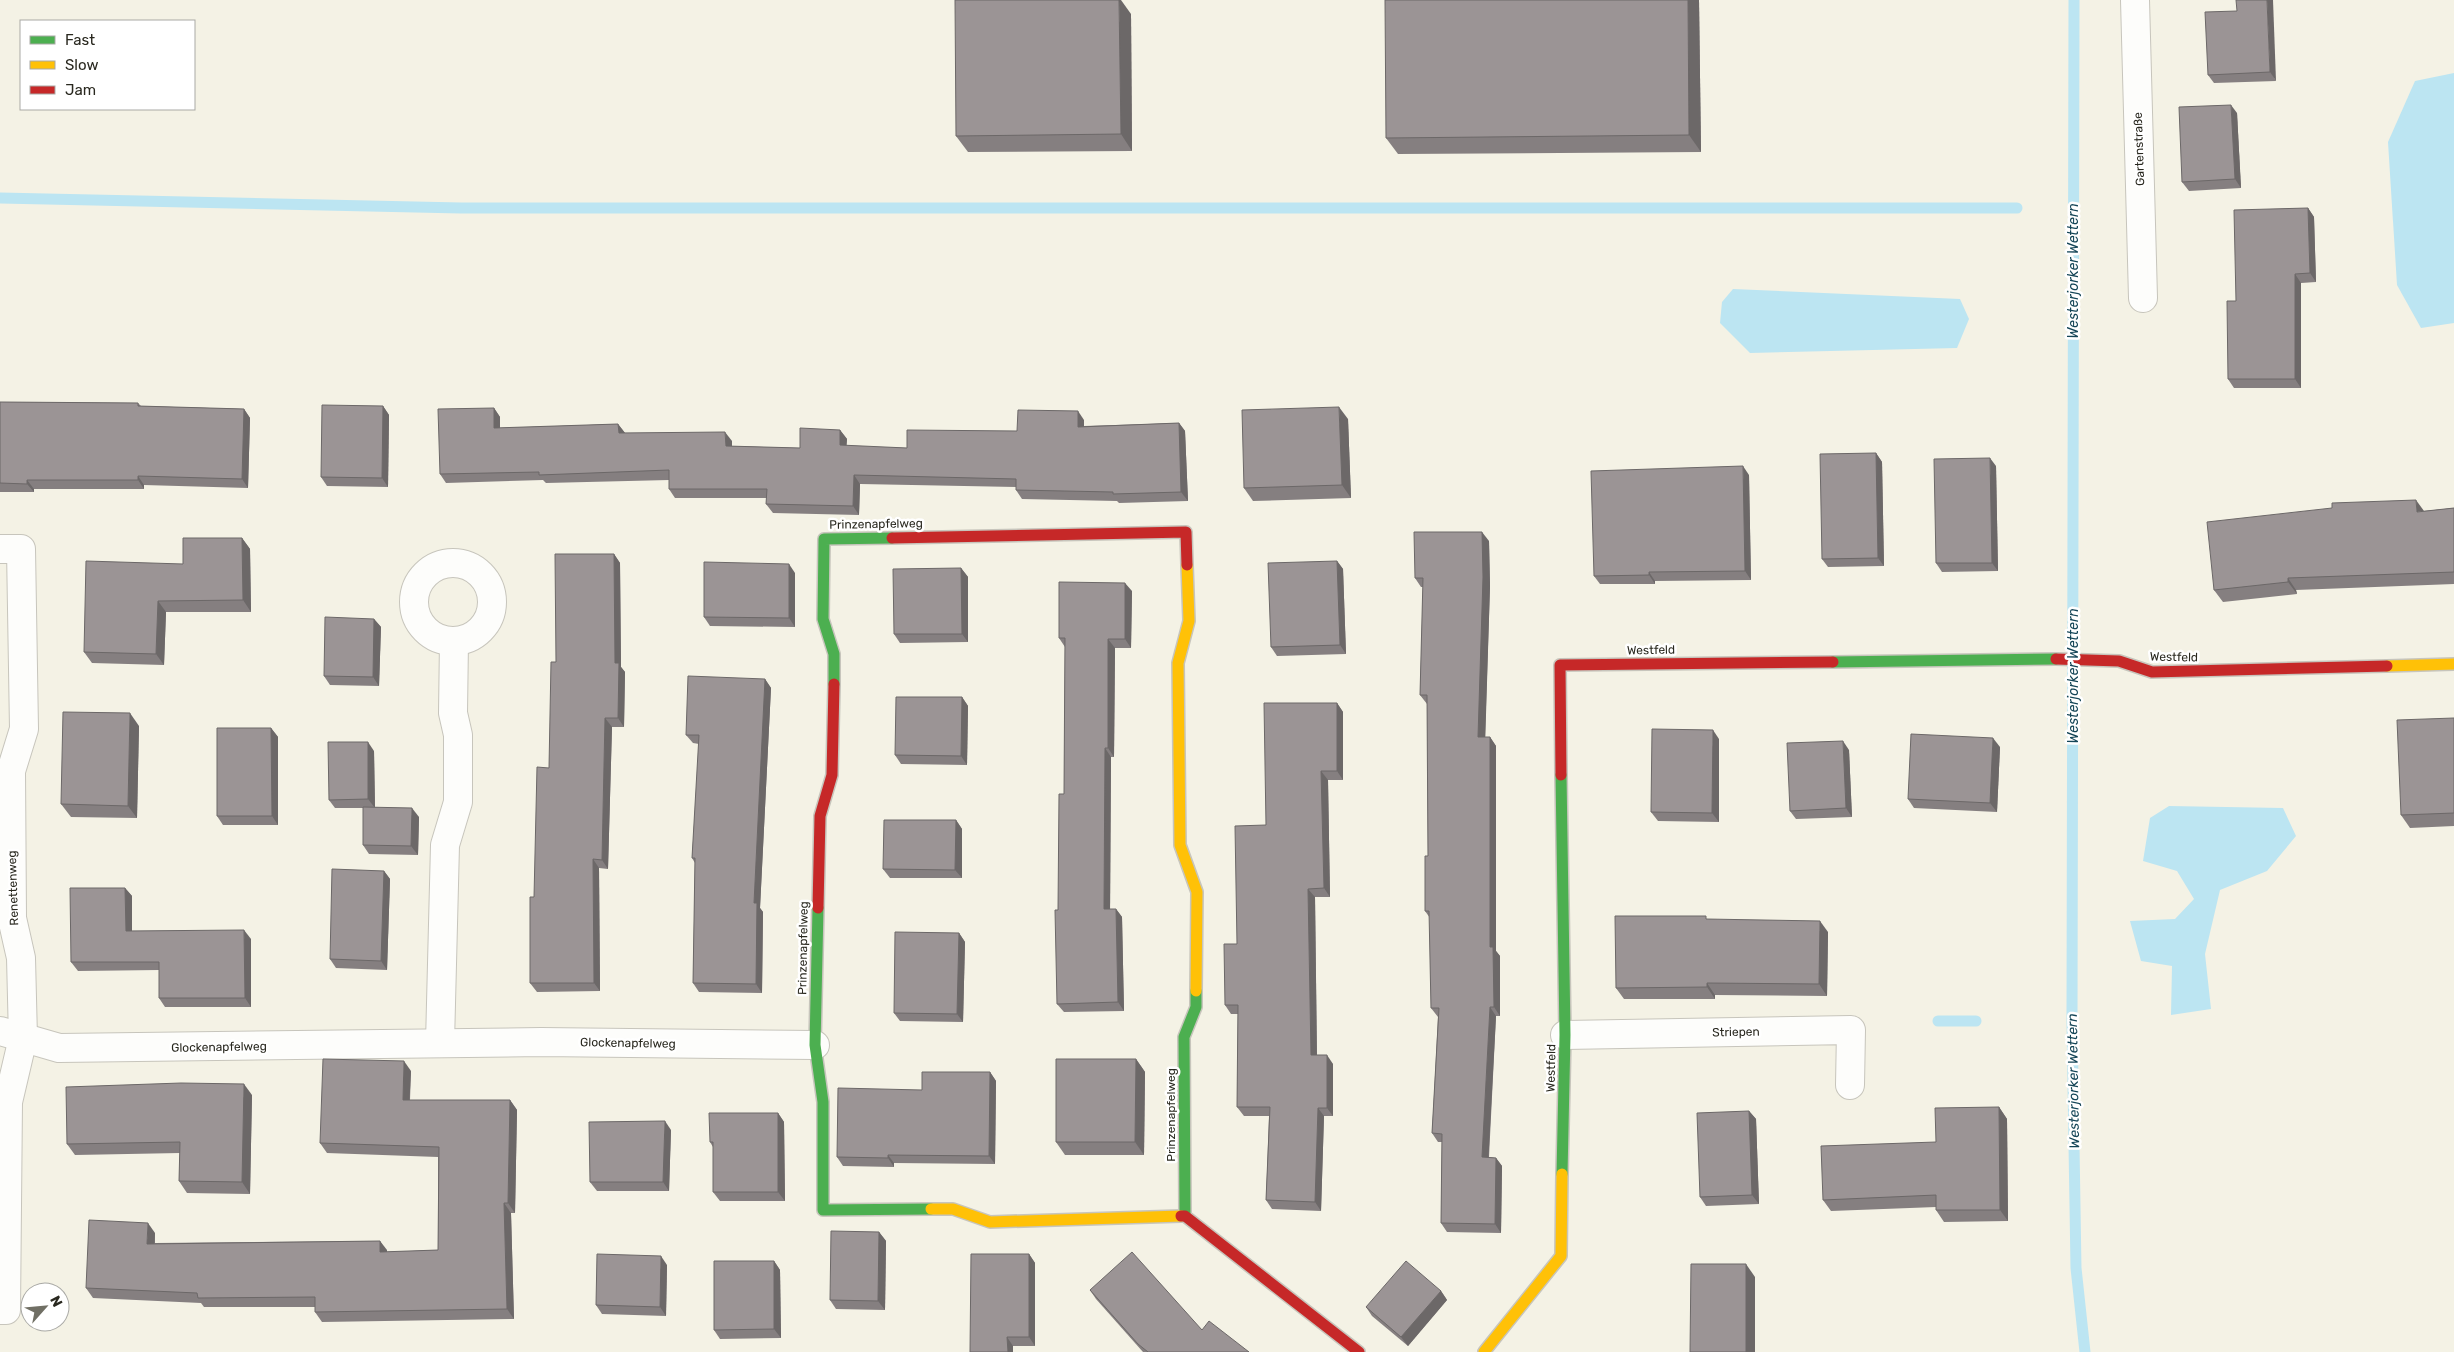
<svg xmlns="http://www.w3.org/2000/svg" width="2454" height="1352" font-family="Rubik,sans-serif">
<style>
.water{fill:#bce5f2}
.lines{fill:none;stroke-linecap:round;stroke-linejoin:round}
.stream{stroke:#bce5f2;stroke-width:11}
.street-casing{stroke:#c7c5bc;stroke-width:30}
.fast-casing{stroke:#c7c5bc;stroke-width:14}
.slow-casing{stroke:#c7c5bc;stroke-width:14}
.jam-casing{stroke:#c7c5bc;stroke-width:14}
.street{stroke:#fdfdfb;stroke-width:28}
.fast{stroke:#4caf50;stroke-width:11}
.slow{stroke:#ffc107;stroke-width:11}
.jam{stroke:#c62828;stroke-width:11}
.wall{fill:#857f80}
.shaded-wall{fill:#6c6868}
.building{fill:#9b9495;stroke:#6c6868}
.labels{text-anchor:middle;stroke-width:5;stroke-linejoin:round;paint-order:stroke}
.street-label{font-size:12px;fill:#29281f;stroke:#fff}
.water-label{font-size:14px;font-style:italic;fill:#144557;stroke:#fff}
</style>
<rect width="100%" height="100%" fill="#f4f2e5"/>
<!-- water -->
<g class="water">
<polygon points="2454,73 2454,323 2421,328 2397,285 2388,142 2415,81"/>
<polygon points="1733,289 1960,299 1969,319 1957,348 1750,353 1720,323 1722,302"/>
<polygon points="2169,806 2283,808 2296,836 2267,871 2220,890 2205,954 2211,1009 2171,1015 2172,966 2141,961 2130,921 2175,919 2194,899 2177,871 2143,861 2150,818"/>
</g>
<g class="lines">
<!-- stream -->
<g class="stream">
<polyline points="2074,0 2072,1022 2076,1268 2085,1352"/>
<polyline points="0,198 461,208 2017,208"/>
<polyline points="1938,1021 1976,1021"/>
</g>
<defs>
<g id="street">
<polyline points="2135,0 2143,298"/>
<polyline points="0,549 21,549 24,729 11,771 12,918 21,958 23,1038 8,1102 6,1310 0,1310"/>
<circle cx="453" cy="602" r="39"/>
<polyline points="0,1031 59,1048 541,1042 815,1045"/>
<polyline points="1565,1035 1851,1030 1850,1085"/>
<polyline points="440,1043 445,845 458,802 458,735 453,713 454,641"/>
</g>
<g id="fast">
<polyline points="1833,662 2056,659"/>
<polyline points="834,684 834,654 823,619 824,539 892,538"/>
<polyline points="1561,775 1565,1035 1562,1174"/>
<polyline points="818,908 815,1045 823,1102 823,1210 931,1209"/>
<polyline points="1185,1216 1184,1037 1196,1007 1196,991"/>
</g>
<g id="slow">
<polyline points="1187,565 1189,621 1178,663 1180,845 1197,892 1196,991"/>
<polyline points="2387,666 2454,664"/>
<polyline points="931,1209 953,1209 990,1222 1181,1216"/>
<polyline points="1484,1352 1561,1256 1562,1174"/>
</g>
<g id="jam">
<polyline points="892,538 1186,532 1187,565"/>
<polyline points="2056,659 2119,661 2152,672 2387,666"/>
<polyline points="1561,775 1560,665 1833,662"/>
<polyline points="818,908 820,816 832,775 834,684"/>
<polyline points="1181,1216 1185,1216 1359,1352"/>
</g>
</defs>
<!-- street casing -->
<use href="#street" class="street-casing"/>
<!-- fast casing -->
<use href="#fast" class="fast-casing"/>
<!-- slow casing -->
<use href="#slow" class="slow-casing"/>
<!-- jam casing -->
<use href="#jam" class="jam-casing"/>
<!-- street -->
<use href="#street" class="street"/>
<!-- fast -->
<use href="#fast" class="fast"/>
<!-- slow -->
<use href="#slow" class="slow"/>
<!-- jam -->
<use href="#jam" class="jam"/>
</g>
<!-- wall -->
<g class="wall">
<polygon points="1699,0 1701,152 1398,154 1386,138"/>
<polygon points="2237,11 2276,81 2214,83 2208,75"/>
<polygon points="1131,14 1132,151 968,152 956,136"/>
<polygon points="2237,113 2241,188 2189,191 2182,182"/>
<polygon points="2308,208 2314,217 2316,282 2301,283 2301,388 2234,388 2228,379 2236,301"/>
<polygon points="0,402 138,403 141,406 244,409 250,418 248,488 144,485 144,489 34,489 34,492 0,492"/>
<polygon points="383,406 389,415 388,487 327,486 321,477"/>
<polygon points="494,408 500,417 500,428 618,424 625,433 732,441 732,446 800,448 840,430 847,439 846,446 907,448 1017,431 1084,420 1084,426 1179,423 1185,431 1188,501 1119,503 1117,501 1022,499 1016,490 1016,487 860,484 859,515 773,513 766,504 767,498 675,498 669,489 669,480 546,483 543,480 446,483 440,474"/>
<polygon points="1348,419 1351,498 1253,501 1244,488"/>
<polygon points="1876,453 1882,462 1884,566 1828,567 1822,559"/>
<polygon points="1996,466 1998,571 1942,572 1936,563"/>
<polygon points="1749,475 1751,580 1655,581 1655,584 1600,584 1594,576"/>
<polygon points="2454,508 2454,584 2296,590 2297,594 2223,602 2214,590 2424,511"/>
<polygon points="242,538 250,549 251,612 166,612 164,665 92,663 84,652 183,564"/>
<polygon points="1489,541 1490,586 1485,737 1490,737 1496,746 1496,951 1500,956 1500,1016 1496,1016 1489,1157 1496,1158 1502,1166 1501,1233 1447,1232 1441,1223 1442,1142 1438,1142 1432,1133 1438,1017 1431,1008 1430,918 1425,911 1428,856 1427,704 1420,695 1423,587 1421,587 1415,578"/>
<polygon points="614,554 620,563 621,667 625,672 624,727 612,727 608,869 599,868 600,991 537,992 530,983 534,897 549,768 556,662"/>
<polygon points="1337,561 1343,569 1346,654 1277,656 1271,647"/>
<polygon points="961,568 968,577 968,642 900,643 894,634"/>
<polygon points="795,573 795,627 710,626 704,617"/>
<polygon points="1132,591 1131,648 1115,648 1114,757 1111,757 1110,909 1116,909 1122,917 1124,1011 1064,1012 1057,1004 1058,910 1064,794 1065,647 1059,638"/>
<polygon points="374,619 381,627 379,686 330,685 324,676"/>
<polygon points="765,679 771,688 760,908 763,912 762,993 699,992 693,983 695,863 692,858 699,744 693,743 686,735"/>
<polygon points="962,697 968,706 967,765 901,764 895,755"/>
<polygon points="1337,703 1343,712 1343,780 1328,780 1330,897 1315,897 1317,1055 1333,1064 1333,1116 1324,1116 1321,1211 1272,1209 1266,1200 1269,1116 1244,1116 1237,1107 1238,1014 1231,1014 1225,1005 1237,944 1266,825"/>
<polygon points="2454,718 2454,826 2410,828 2401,815"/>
<polygon points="139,726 137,818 71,817 61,804"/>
<polygon points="271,728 278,737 278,825 223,825 217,816"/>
<polygon points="1719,739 1719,822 1658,821 1651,812"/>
<polygon points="2000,747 1997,812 1914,808 1908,799"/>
<polygon points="1849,750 1852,817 1796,819 1790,811"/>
<polygon points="374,751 375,807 419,817 418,855 369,854 363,845 363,808 335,808 329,800"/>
<polygon points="956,820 962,829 962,878 890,878 883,869"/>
<polygon points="384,871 390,879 387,970 336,968 330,959"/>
<polygon points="125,888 132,896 132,931 251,939 251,1007 165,1007 159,998 159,970 78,971 71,962"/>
<polygon points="1709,919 1828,932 1827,996 1715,995 1715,999 1624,999 1616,988"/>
<polygon points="959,933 965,942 963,1022 900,1021 894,1013"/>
<polygon points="1136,1059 1145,1072 1144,1155 1065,1155 1056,1142"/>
<polygon points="411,1071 410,1100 510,1100 517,1110 515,1213 511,1213 514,1319 322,1322 315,1312 315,1307 204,1307 201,1303 93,1298 86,1288 155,1233 155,1243 380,1241 387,1252 438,1250 438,1157 327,1153 320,1143"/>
<polygon points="990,1072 996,1081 995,1164 894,1163 894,1167 843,1166 837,1157 922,1090"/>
<polygon points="252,1095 250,1194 187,1193 179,1181 180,1153 75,1155 67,1144"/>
<polygon points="1999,1107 2007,1119 2008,1221 1944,1222 1936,1210 1936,1207 1831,1211 1823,1200 1936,1142"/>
<polygon points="1749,1111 1756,1119 1759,1204 1706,1206 1700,1197"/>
<polygon points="778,1113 784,1122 785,1201 720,1201 713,1192 713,1147 710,1142"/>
<polygon points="671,1130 669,1191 597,1191 590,1182"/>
<polygon points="879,1232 886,1241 885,1310 836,1309 830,1300"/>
<polygon points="1029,1254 1035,1263 1035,1346 1013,1346 1013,1352 970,1352"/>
<polygon points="774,1261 780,1270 781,1338 720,1339 714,1330"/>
<polygon points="667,1265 666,1316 602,1314 596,1305"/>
<polygon points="1090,1290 1202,1330 1249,1352 1143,1352 1096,1299"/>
<polygon points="1441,1291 1447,1300 1408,1346 1372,1316 1366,1307"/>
</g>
<!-- shaded-wall -->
<g class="shaded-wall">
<polygon points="1119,0 1121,0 1131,14 1132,151 1121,134"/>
<polygon points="1688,0 1699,0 1701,152 1689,135"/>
<polygon points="2267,0 2273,0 2276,81 2270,72"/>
<polygon points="2231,105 2237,113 2241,188 2235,179"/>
<polygon points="2308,208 2314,217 2316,282 2310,273"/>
<polygon points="2295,274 2301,283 2301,388 2295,379"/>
<polygon points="383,406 389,415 388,487 382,478"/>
<polygon points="1339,407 1348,419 1351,498 1342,485"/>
<polygon points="494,408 500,417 500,437 494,428"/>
<polygon points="244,409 250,418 248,488 242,479"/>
<polygon points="1078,411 1084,420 1084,435 1078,427"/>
<polygon points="1179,423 1185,431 1188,501 1181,492"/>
<polygon points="618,424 625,433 619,433"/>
<polygon points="840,430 847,439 846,454 840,445"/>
<polygon points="725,432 732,441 732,455 726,446"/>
<polygon points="1876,453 1882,462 1884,566 1878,558"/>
<polygon points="1990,458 1996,466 1998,571 1992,563"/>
<polygon points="1743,466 1749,475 1751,580 1745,571"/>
<polygon points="854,475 860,484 859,515 853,506"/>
<polygon points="138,476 144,485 144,489 138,480"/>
<polygon points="27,480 34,489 34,492 27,484"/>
<polygon points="2416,500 2424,511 2417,512"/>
<polygon points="1482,532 1489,541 1490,586 1485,746 1478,737"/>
<polygon points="242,538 250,549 251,612 243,600"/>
<polygon points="614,554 620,563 621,667 625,672 624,727 618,718 615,663"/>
<polygon points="1337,561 1343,569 1346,654 1340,645"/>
<polygon points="789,564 795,573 795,627 789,618"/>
<polygon points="961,568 968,577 968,642 962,634"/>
<polygon points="1649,572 1655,581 1655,584 1649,575"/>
<polygon points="2288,578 2296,590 2297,594 2288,582"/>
<polygon points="1125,583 1132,591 1131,648 1125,639"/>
<polygon points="158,601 166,612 164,665 156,654"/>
<polygon points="374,619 381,627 379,686 373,677"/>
<polygon points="1108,639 1115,648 1114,757 1108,748"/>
<polygon points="765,679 771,688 760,908 763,912 762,993 756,984 754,903"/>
<polygon points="962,697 968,706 967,765 961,756"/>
<polygon points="1337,703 1343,712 1343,780 1337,771"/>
<polygon points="130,713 139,726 137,818 128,806"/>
<polygon points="605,718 612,727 608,869 602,860"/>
<polygon points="271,728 278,737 278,825 272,816"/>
<polygon points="1713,730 1719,739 1719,822 1712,813"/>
<polygon points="1490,737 1496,746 1496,951 1500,956 1500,1016 1494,1007 1490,947"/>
<polygon points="1993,738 2000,747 1997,812 1990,803"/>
<polygon points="1843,741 1849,750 1852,817 1846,808"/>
<polygon points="368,742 374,751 375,808 368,799"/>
<polygon points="1105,748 1111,757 1110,918 1104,909"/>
<polygon points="1321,771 1328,780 1330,897 1324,888"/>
<polygon points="412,808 419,817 418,855 411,846"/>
<polygon points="956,820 962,829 962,878 955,870"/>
<polygon points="593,859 599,868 600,991 594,983"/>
<polygon points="384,871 390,879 387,970 381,961"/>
<polygon points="125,888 132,896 132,940 126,931"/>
<polygon points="1308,889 1315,897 1317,1064 1311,1055"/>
<polygon points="1116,909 1122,917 1124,1011 1118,1002"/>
<polygon points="1820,921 1828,932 1827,996 1819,984"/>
<polygon points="244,930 251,939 251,1007 245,998"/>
<polygon points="959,933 965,942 963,1022 957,1014"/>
<polygon points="1707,983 1715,995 1715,999 1707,987"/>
<polygon points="1490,1007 1496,1016 1488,1166 1482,1157"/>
<polygon points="1327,1055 1333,1064 1333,1116 1327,1108"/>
<polygon points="1136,1059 1145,1072 1144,1155 1135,1142"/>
<polygon points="404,1061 411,1071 409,1110 403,1100"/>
<polygon points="990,1072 996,1081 995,1164 989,1156"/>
<polygon points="244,1084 252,1095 250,1194 242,1182"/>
<polygon points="510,1100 517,1110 515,1213 508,1203"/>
<polygon points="1999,1107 2007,1119 2008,1221 2000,1210"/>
<polygon points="1318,1108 1324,1116 1321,1211 1315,1202"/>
<polygon points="1749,1111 1756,1119 1759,1204 1752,1195"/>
<polygon points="778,1113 784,1122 785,1201 778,1192"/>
<polygon points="665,1121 671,1130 669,1191 663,1182"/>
<polygon points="888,1155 894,1163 894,1167 888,1158"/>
<polygon points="1496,1158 1502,1166 1501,1233 1495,1224"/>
<polygon points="504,1203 511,1213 514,1319 507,1309"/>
<polygon points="148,1223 155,1233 154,1253 147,1244"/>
<polygon points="879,1232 886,1241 885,1310 878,1301"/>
<polygon points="380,1241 387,1250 387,1261 380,1252"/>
<polygon points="1029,1254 1035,1263 1035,1346 1029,1337"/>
<polygon points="661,1256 667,1265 666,1316 660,1307"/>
<polygon points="774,1261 780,1270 781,1338 774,1329"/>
<polygon points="1746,1264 1755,1277 1755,1352 1746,1352"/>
<polygon points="1441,1291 1447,1300 1408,1346 1401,1337"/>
<polygon points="1007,1337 1013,1346 1013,1352 1008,1352"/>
</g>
<!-- building -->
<g class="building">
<polygon points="955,0 1119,0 1121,134 956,136"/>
<polygon points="1385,0 1688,0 1689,135 1386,138"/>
<polygon points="2236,0 2267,0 2270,72 2208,75 2205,12 2237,11"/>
<polygon points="2231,105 2235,179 2182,182 2179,107"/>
<polygon points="2308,208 2310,273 2295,274 2295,379 2228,379 2227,301 2236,301 2234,210"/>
<polygon points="0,402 138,403 138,406 244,409 242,479 138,476 138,480 27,480 27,484 0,483"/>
<polygon points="322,405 383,406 382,478 321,477"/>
<polygon points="1339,407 1342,485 1244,488 1242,410"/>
<polygon points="494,408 494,428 618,424 619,433 725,432 726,446 800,448 800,428 840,430 840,445 907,448 907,430 1017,431 1018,410 1078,411 1078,427 1179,423 1181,492 1113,494 1113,492 1016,490 1016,479 854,475 853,506 766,504 767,489 669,489 669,470 539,475 539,472 440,474 438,409"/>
<polygon points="1876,453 1878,558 1822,559 1820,454"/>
<polygon points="1990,458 1992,563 1936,563 1934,459"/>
<polygon points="1743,466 1745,571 1649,572 1649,575 1594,576 1591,471"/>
<polygon points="2416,500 2417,512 2454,508 2454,572 2288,578 2288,582 2214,590 2207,522 2332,508 2332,503"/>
<polygon points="1414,532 1482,532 1483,577 1478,737 1490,737 1490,947 1493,947 1494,1007 1490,1007 1482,1157 1496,1158 1495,1224 1441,1223 1442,1134 1432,1133 1439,1008 1431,1008 1429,911 1425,911 1425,856 1428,856 1427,695 1420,695 1423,578 1415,578"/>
<polygon points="183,538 242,538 243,600 158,601 156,654 84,652 86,561 183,564"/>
<polygon points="555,554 614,554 615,663 619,663 618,718 605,718 602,860 593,859 594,983 530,983 530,897 534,897 537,767 549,768 551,662 556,662"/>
<polygon points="1337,561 1340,645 1271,647 1268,563"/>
<polygon points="704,562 789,564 789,618 704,617"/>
<polygon points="961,568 962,634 894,634 893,569"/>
<polygon points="1059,582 1125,583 1125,639 1108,639 1108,748 1105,748 1104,909 1116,909 1118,1002 1057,1004 1055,910 1058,910 1059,794 1064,794 1065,638 1059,638"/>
<polygon points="325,617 374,619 373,677 324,676"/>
<polygon points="688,676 765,679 754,903 757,903 756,984 693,983 695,858 692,858 699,735 686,735"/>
<polygon points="896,697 962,697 961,756 895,755"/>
<polygon points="1264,703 1337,703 1337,771 1321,771 1324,888 1308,889 1311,1055 1327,1055 1327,1108 1318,1108 1315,1202 1266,1200 1270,1107 1237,1107 1238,1005 1225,1005 1224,944 1237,944 1235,826 1266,825"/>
<polygon points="63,712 130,713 128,806 61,804"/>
<polygon points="2454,718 2454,813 2401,815 2397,720"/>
<polygon points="217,728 271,728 272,816 217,816"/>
<polygon points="1652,729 1713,730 1712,813 1651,812"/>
<polygon points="1911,734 1993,738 1990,803 1908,799"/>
<polygon points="1843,741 1846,808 1790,811 1787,743"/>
<polygon points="328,742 368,742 368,799 329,800"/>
<polygon points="363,807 412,808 411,846 363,845"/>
<polygon points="884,820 956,820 955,870 883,869"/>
<polygon points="332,869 384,871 381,961 330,959"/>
<polygon points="70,888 125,888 126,931 244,930 245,998 159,998 159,962 71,962"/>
<polygon points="1615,916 1706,916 1706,919 1820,921 1819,984 1707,983 1707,987 1616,988"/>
<polygon points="895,932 959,933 957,1014 894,1013"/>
<polygon points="323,1059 404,1061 403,1100 510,1100 508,1203 504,1203 507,1309 315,1312 315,1297 198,1298 197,1293 86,1288 89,1220 148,1223 147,1244 380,1241 380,1252 438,1250 439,1147 320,1143"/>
<polygon points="1056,1059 1136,1059 1135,1142 1056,1142"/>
<polygon points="922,1072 990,1072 989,1156 888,1155 888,1158 837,1157 838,1088 922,1090"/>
<polygon points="181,1083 244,1084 242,1182 179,1181 180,1142 67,1144 66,1087"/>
<polygon points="1999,1107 2000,1210 1936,1210 1936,1195 1823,1200 1821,1146 1936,1142 1935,1108"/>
<polygon points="1749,1111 1752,1195 1700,1197 1697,1113"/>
<polygon points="709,1113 778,1113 778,1192 713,1192 713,1142 710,1142"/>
<polygon points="665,1121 663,1182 590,1182 589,1122"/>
<polygon points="831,1231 879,1232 878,1301 830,1300"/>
<polygon points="1132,1252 1202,1330 1209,1321 1249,1352 1148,1352 1138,1344 1090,1290"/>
<polygon points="597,1254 661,1256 660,1307 596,1305"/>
<polygon points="971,1254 1029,1254 1029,1337 1007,1337 1008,1352 970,1352"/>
<polygon points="714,1261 774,1261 774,1329 714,1330"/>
<polygon points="1406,1261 1441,1291 1401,1337 1366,1307"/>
<polygon points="1691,1264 1746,1264 1746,1352 1690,1352"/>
</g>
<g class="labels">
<!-- street labels -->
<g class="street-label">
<text transform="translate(2139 149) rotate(-92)" y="4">Gartenstraße</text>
<text transform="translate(876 524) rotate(-1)" y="4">Prinzenapfelweg</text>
<text transform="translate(1651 650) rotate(-1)" y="4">Westfeld</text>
<text transform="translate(2174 657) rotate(1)" y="4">Westfeld</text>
<text transform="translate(13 888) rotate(-92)" y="4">Renettenweg</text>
<text transform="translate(803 948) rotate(-89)" y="4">Prinzenapfelweg</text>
<text transform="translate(1736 1032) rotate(-1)" y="4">Striepen</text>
<text transform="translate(628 1043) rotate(1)" y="4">Glockenapfelweg</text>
<text transform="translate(219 1047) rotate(-1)" y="4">Glockenapfelweg</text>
<text transform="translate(1551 1068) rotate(-89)" y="4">Westfeld</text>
<text transform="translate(1171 1115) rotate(-90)" y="4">Prinzenapfelweg</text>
</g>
<!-- water labels -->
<g class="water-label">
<text transform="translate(2073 271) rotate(-90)" y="5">Westerjorker Wettern</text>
<text transform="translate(2073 676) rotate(-90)" y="5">Westerjorker Wettern</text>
<text transform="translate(2073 1081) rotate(-91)" y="5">Westerjorker Wettern</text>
</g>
</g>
<!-- legend -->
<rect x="20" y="20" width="175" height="90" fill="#ffffff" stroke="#a9a9a5"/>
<rect x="30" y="36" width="25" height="8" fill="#4caf50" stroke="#a9a9a5"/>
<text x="65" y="45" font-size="15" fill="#29281f">Fast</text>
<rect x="30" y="61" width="25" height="8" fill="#ffc107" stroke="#a9a9a5"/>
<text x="65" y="70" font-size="15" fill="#29281f">Slow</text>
<rect x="30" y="86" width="25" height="8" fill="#c62828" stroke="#a9a9a5"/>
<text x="65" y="95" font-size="15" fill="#29281f">Jam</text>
<!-- north arrow -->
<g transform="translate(45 1307) rotate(63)"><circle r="24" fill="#ffffff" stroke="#a9a9a5"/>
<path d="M0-4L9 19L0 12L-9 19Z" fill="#706f64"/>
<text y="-8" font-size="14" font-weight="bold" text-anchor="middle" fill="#29281f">N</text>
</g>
</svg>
